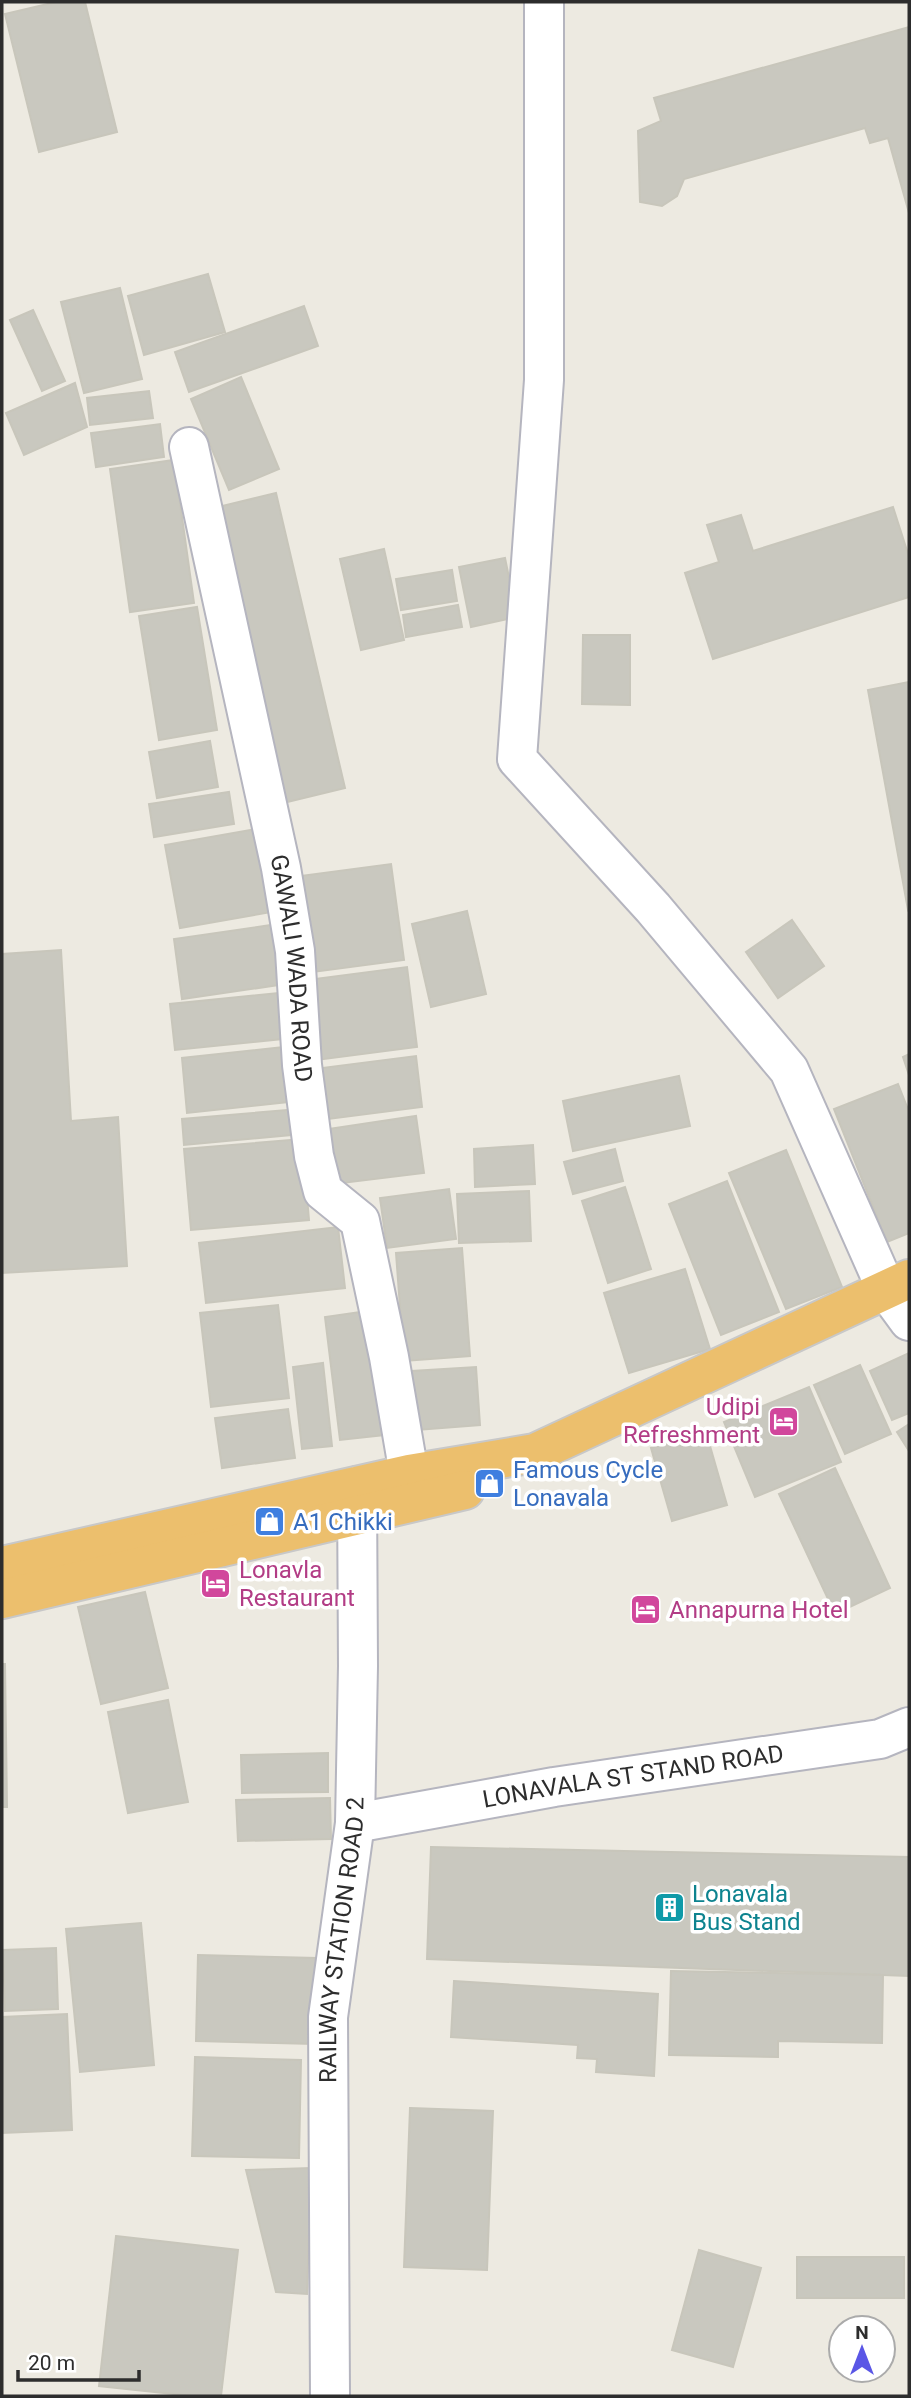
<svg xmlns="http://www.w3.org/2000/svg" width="911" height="2398" font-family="Roboto,sans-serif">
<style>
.building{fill:#c9c8bf;stroke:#c8c6bb;stroke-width:2}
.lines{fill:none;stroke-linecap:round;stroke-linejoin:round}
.street-casing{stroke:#b5b5bf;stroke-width:42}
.highway-casing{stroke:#c8c8c8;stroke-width:42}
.street{stroke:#fff;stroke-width:38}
.highway{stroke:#ecbf6d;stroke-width:38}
.labels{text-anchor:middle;stroke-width:7;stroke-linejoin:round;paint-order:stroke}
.street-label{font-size:24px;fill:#2d2d2d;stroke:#fff}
.hotel-label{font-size:24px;fill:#b23c85;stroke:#fff;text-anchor:start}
.shop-label{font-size:24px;fill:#366cbe;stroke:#fff;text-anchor:start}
.culture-label{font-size:24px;fill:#0d838f;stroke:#fff;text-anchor:start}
</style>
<rect width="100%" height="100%" fill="#edeae1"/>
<!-- building -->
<g class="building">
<polygon points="56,2 85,2 117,132 39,152 5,14"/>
<polygon points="909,27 909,213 888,138 870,143 865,128 684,179 677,196 662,206 640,202 638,131 661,121 654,98"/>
<polygon points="208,274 225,332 144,355 128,296"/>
<polygon points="120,288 142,379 84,393 61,302"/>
<polygon points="304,306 318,346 189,392 175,352"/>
<polygon points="33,310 65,381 42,391 10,320"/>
<polygon points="241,377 279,469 229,490 191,399"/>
<polygon points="75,383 87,427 24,455 6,413"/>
<polygon points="149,391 153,418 90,425 87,398"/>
<polygon points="160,424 164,457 96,467 91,433"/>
<polygon points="174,460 194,603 130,612 110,469"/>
<polygon points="276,493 345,788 279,804 210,509"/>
<polygon points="893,507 909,557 909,597 713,659 685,573 719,562 707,525 741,515 753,551"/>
<polygon points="384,549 404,640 361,650 340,559"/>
<polygon points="505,558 517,617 471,627 459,567"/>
<polygon points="452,570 457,601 401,610 396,579"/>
<polygon points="458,605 462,627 406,637 403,615"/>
<polygon points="197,607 217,730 159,740 139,616"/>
<polygon points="583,635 630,635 630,705 582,704"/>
<polygon points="909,682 909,909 908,910 868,690"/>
<polygon points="210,741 218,787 157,798 149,752"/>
<polygon points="229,792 234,824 154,837 149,804"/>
<polygon points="262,828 277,911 180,928 165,845"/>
<polygon points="391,864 404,960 298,974 285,878"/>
<polygon points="467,911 486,994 431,1007 412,924"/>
<polygon points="792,920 824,966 778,998 746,952"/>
<polygon points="278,924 286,984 182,999 174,939"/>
<polygon points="61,950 71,1121 118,1117 127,1266 2,1273 2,954"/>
<polygon points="407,967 417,1047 309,1061 299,981"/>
<polygon points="288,992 292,1038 175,1050 170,1004"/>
<polygon points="292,1046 297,1101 187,1113 182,1058"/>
<polygon points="909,1054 909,1075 903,1057"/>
<polygon points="416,1056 422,1107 313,1121 306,1070"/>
<polygon points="679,1076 690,1126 573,1151 563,1101"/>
<polygon points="898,1084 909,1112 909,1233 887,1242 834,1109"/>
<polygon points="299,1109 302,1134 184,1145 182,1119"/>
<polygon points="416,1116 424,1173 326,1185 315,1131"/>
<polygon points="302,1139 309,1220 191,1230 184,1149"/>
<polygon points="533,1145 535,1184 475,1187 474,1149"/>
<polygon points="615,1149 623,1181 573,1194 564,1162"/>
<polygon points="786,1150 842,1287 786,1309 729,1173"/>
<polygon points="727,1181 779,1312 721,1335 669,1204"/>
<polygon points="625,1187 651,1269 608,1283 582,1201"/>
<polygon points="449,1189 456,1239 387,1248 380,1198"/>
<polygon points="529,1191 531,1241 459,1243 457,1194"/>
<polygon points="338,1227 345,1288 206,1303 199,1243"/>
<polygon points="462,1248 470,1356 404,1361 396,1253"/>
<polygon points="685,1269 710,1349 629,1373 604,1293"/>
<polygon points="278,1305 289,1398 211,1407 200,1313"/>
<polygon points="368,1311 384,1435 340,1440 325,1317"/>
<polygon points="909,1353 909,1413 892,1420 870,1371"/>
<polygon points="323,1363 332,1446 302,1449 293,1367"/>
<polygon points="860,1365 891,1434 845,1454 814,1385"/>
<polygon points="476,1367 480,1425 417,1430 412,1371"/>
<polygon points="809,1387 841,1462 755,1497 724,1422"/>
<polygon points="288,1409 295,1458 222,1468 215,1418"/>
<polygon points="909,1424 909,1451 897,1432"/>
<polygon points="706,1432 727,1505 672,1521 651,1448"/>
<polygon points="835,1468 890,1588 835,1614 779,1494"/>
<polygon points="145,1592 168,1688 101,1704 78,1607"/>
<polygon points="2,1664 5,1664 7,1807 2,1807"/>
<polygon points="168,1700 188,1802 128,1813 108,1712"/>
<polygon points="328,1753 328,1792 242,1793 241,1755"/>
<polygon points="330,1798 331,1839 238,1841 236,1800"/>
<polygon points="431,1847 909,1857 909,1976 427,1959"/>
<polygon points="141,1923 154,2065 80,2072 66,1929"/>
<polygon points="56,1948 58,2009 5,2011 3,1950"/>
<polygon points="198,1955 317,1958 315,2044 196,2041"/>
<polygon points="671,1971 883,1975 882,2043 778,2041 778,2057 669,2055"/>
<polygon points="454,1981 658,1994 654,2076 596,2072 597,2059 577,2058 578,2045 451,2037"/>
<polygon points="67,2014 72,2130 2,2133 2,2017"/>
<polygon points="195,2057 301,2060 299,2158 192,2156"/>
<polygon points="410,2108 493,2111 487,2270 404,2267"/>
<polygon points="311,2168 307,2294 276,2292 246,2170"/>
<polygon points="116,2236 238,2250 221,2396 192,2396 99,2386"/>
<polygon points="699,2250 761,2268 733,2367 672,2350"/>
<rect x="797" y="2257" width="107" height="41"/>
</g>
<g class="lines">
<defs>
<g id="street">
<polyline points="544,2 544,380 517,759 653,908 789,1070 887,1291 909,1321"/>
<path id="s1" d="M 189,447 L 281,868 L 295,951 L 302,1065 L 314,1156 L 323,1191 L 360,1221 L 389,1357 L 409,1474"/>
<path id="s2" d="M 355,1823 L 554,1787 L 880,1739 L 909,1727"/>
<path id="s3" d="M 330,2396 L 328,2017 L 355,1823 L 358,1666 L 357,1486"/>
</g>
<g id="highway">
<polyline points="2,1566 409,1474 535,1453 909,1279"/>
<polyline points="2,1599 465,1490"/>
</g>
</defs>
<!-- street casing -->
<use href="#street" class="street-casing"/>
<!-- highway casing -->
<use href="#highway" class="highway-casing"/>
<!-- street -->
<use href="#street" class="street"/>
<!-- highway -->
<use href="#highway" class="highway"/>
</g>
<!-- icons -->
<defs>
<symbol id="hotel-square" viewBox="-11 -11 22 22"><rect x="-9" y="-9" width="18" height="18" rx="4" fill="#d1479c" stroke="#fff"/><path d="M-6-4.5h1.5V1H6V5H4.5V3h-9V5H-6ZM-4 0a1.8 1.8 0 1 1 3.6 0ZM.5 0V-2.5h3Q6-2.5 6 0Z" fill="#fff"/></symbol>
<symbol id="shop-square" viewBox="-11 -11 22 22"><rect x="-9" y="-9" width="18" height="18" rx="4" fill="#3f7fe0" stroke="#fff"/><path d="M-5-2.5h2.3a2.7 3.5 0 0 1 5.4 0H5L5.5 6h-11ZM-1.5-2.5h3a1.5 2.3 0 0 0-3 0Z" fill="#fff"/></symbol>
<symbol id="building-square" viewBox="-11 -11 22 22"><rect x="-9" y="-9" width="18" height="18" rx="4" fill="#0f9aa8" stroke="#fff"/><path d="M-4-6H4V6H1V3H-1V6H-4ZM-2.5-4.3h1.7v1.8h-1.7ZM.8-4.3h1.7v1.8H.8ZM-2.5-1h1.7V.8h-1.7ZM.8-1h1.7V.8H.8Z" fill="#fff"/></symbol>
</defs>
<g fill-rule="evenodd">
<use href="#hotel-square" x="766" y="1404" width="35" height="35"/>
<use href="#shop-square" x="472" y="1466" width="35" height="35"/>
<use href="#shop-square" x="252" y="1504" width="35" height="35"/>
<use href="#hotel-square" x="198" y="1566" width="35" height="35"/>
<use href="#hotel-square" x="628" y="1592" width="35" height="35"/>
<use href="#building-square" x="652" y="1890" width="35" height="35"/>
</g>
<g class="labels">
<!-- street labels -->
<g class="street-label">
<text dy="8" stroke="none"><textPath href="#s1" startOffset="532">GAWALI WADA ROAD</textPath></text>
<text dy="8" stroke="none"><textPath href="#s2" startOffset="282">LONAVALA ST STAND ROAD</textPath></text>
<text dy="8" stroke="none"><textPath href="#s3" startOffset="457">RAILWAY STATION ROAD 2</textPath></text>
</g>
<!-- hotel labels -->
<g class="hotel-label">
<text x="760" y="1415" text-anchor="end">Udipi<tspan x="760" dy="28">Refreshment</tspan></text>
<text x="239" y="1578">Lonavla<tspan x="239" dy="28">Restaurant</tspan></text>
<text x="669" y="1618">Annapurna Hotel</text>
</g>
<!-- shop labels -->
<g class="shop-label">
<text x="513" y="1478">Famous Cycle<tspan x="513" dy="28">Lonavala</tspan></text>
<text x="293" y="1530">A1 Chikki</text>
</g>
<!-- culture labels -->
<g class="culture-label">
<text x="692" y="1902">Lonavala<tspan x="692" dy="28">Bus Stand</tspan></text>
</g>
</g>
<!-- border -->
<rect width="911" height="2398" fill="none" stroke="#2d2d2d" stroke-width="7"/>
<!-- north arrow -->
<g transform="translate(862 2349)"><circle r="33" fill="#ffffff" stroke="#ababab" stroke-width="2"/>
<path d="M0-5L12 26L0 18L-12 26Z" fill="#5a56e6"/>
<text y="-10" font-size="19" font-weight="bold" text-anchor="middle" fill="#2d2d2d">N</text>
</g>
<!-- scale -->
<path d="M18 2370v10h121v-10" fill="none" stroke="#2d2d2d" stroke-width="3.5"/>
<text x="28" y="2370" font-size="21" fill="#2d2d2d" stroke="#ffffff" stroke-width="5" paint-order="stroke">20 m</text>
</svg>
